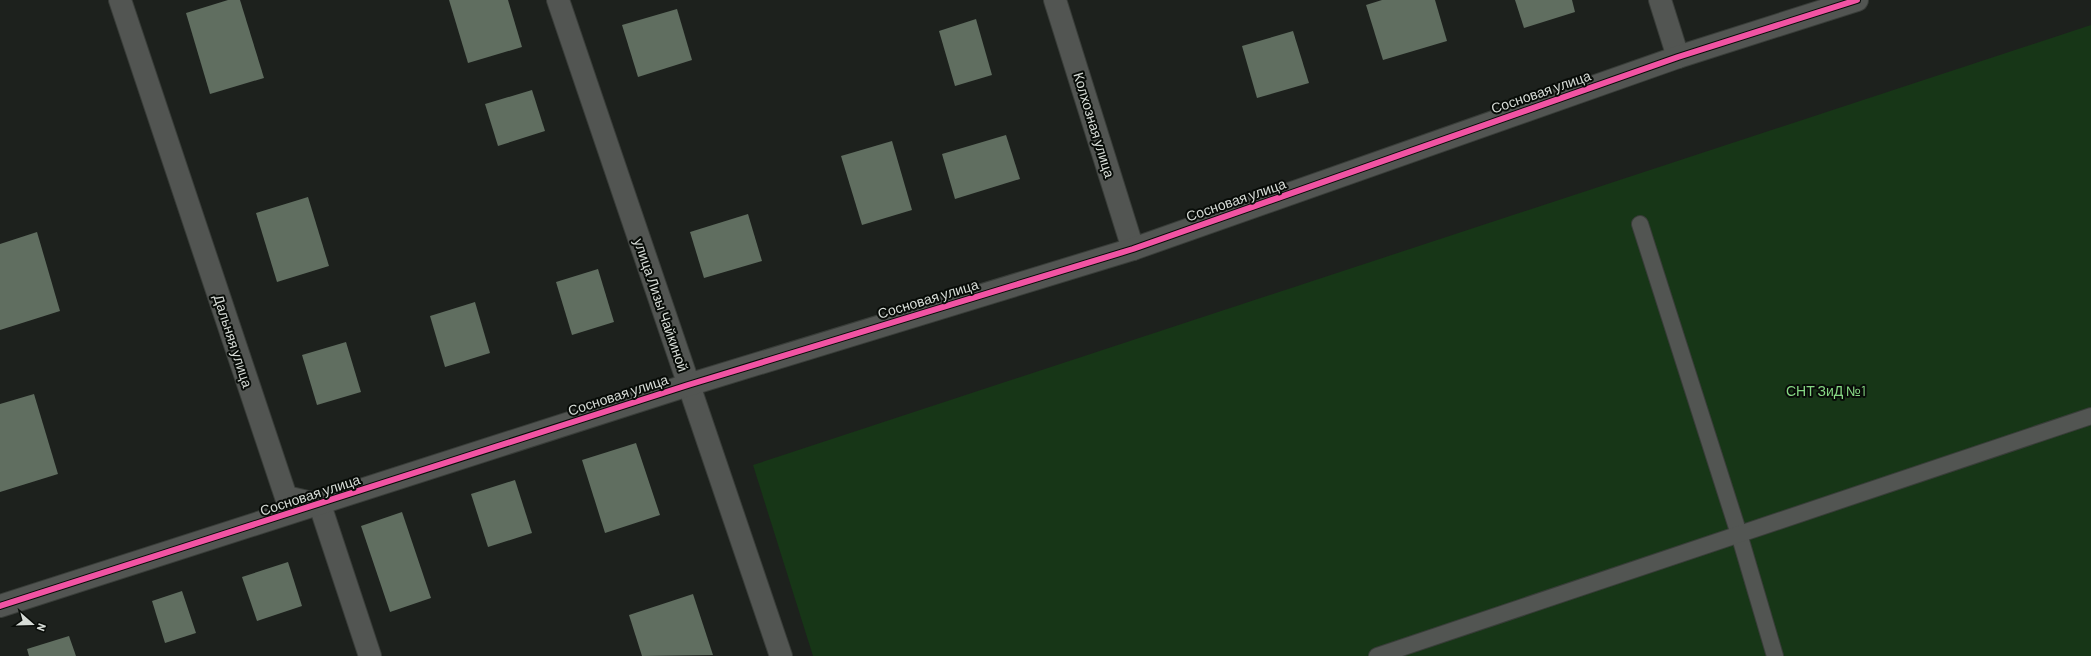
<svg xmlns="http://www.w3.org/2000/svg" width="2091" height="656" font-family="Barlow,sans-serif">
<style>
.green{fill:#173617}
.building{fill:#606e60}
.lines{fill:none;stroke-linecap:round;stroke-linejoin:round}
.lane-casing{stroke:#393d39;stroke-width:18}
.street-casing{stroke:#393d39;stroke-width:24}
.lane{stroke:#525552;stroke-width:16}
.street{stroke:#525552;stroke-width:22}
.cycleway-casing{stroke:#080c08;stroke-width:8}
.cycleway{stroke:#f153a3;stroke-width:6}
.labels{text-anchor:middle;stroke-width:4;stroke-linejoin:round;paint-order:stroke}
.street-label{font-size:14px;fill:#d7dcd7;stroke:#080c08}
.park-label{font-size:14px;fill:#86d784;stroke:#080c08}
</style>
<rect width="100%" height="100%" fill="#1d211d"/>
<!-- green -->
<polygon class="green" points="2091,25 2091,656 813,656 753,465"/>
<!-- building -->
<g class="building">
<polygon points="228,0 240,0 264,78 210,94 186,13"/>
<polygon points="449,0 508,0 522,47 468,63"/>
<polygon points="1382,0 1435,0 1447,41 1383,60 1366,5"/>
<polygon points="1515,0 1572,0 1575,12 1524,28"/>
<polygon points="677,9 692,60 638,77 622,25"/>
<polygon points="976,19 992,75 955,86 939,31"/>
<polygon points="1293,31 1309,83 1257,98 1242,46"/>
<polygon points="532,90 545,131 498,146 485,104"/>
<polygon points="1006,135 1020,179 955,199 942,154"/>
<polygon points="892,141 912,210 862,225 841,156"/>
<polygon points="308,197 329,266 277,282 256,213"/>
<polygon points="748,214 762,261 704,278 690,232"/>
<polygon points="37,232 60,311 0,330 0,244"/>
<polygon points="598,269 614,322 572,335 556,282"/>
<polygon points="475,302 490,353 445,367 430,316"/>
<polygon points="346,342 361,392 317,405 302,355"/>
<polygon points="34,394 58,474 0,492 0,404"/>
<polygon points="636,443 660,515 605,533 582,460"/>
<polygon points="515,480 532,533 488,547 471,494"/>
<polygon points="402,512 431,598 390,612 361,526"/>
<polygon points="288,562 302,606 257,621 242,577"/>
<polygon points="182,591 196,633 165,643 152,601"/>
<polygon points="693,594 713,655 642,656 629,615"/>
<polygon points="69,636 76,656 29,656 27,649"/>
</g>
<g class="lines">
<defs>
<g id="lane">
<polyline points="1640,224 1739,534 1775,656"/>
<polyline points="1377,656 2091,416"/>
</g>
<g id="street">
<polyline points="120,0 286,497 320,505 370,656"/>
<polyline points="558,0 781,656"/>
<polyline points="1055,0 1133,249"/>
<polyline points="1660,0 1678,57"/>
<polyline points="0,606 688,385 1133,249 1678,57 1857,0"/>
</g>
</defs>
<!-- lane casing -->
<use href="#lane" class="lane-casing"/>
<!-- street casing -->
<use href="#street" class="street-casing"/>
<!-- lane -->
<use href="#lane" class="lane"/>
<!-- street -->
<use href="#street" class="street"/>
<defs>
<polyline id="cycleway" points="0,606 688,385 1133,249 1678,57 1857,0"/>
</defs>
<!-- cycleway casing -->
<use href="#cycleway" class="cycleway-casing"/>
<!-- cycleway -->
<use href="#cycleway" class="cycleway"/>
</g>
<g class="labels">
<!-- street labels -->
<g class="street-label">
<text transform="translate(1541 92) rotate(-19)" y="5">Сосновая улица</text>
<text transform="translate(1094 125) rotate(73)" y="5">Колхозная улица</text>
<text transform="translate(1236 200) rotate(-19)" y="5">Сосновая улица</text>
<text transform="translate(928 299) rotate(-17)" y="5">Сосновая улица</text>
<text transform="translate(661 305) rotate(71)" y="5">улица Лизы Чайкиной</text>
<text transform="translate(233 341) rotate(72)" y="5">Дальняя улица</text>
<text transform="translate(618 395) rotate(-18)" y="5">Сосновая улица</text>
<text transform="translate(310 495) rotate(-18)" y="5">Сосновая улица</text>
</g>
<!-- park labels -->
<g class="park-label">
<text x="1826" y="396">СНТ ЗиД №1</text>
</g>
</g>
<!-- north arrow -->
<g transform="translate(32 624) rotate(110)" stroke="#080c08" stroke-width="3" paint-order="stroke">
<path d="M0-3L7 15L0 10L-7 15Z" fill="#d7dcd7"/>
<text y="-6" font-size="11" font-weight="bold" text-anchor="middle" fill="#d7dcd7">N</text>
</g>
</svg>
